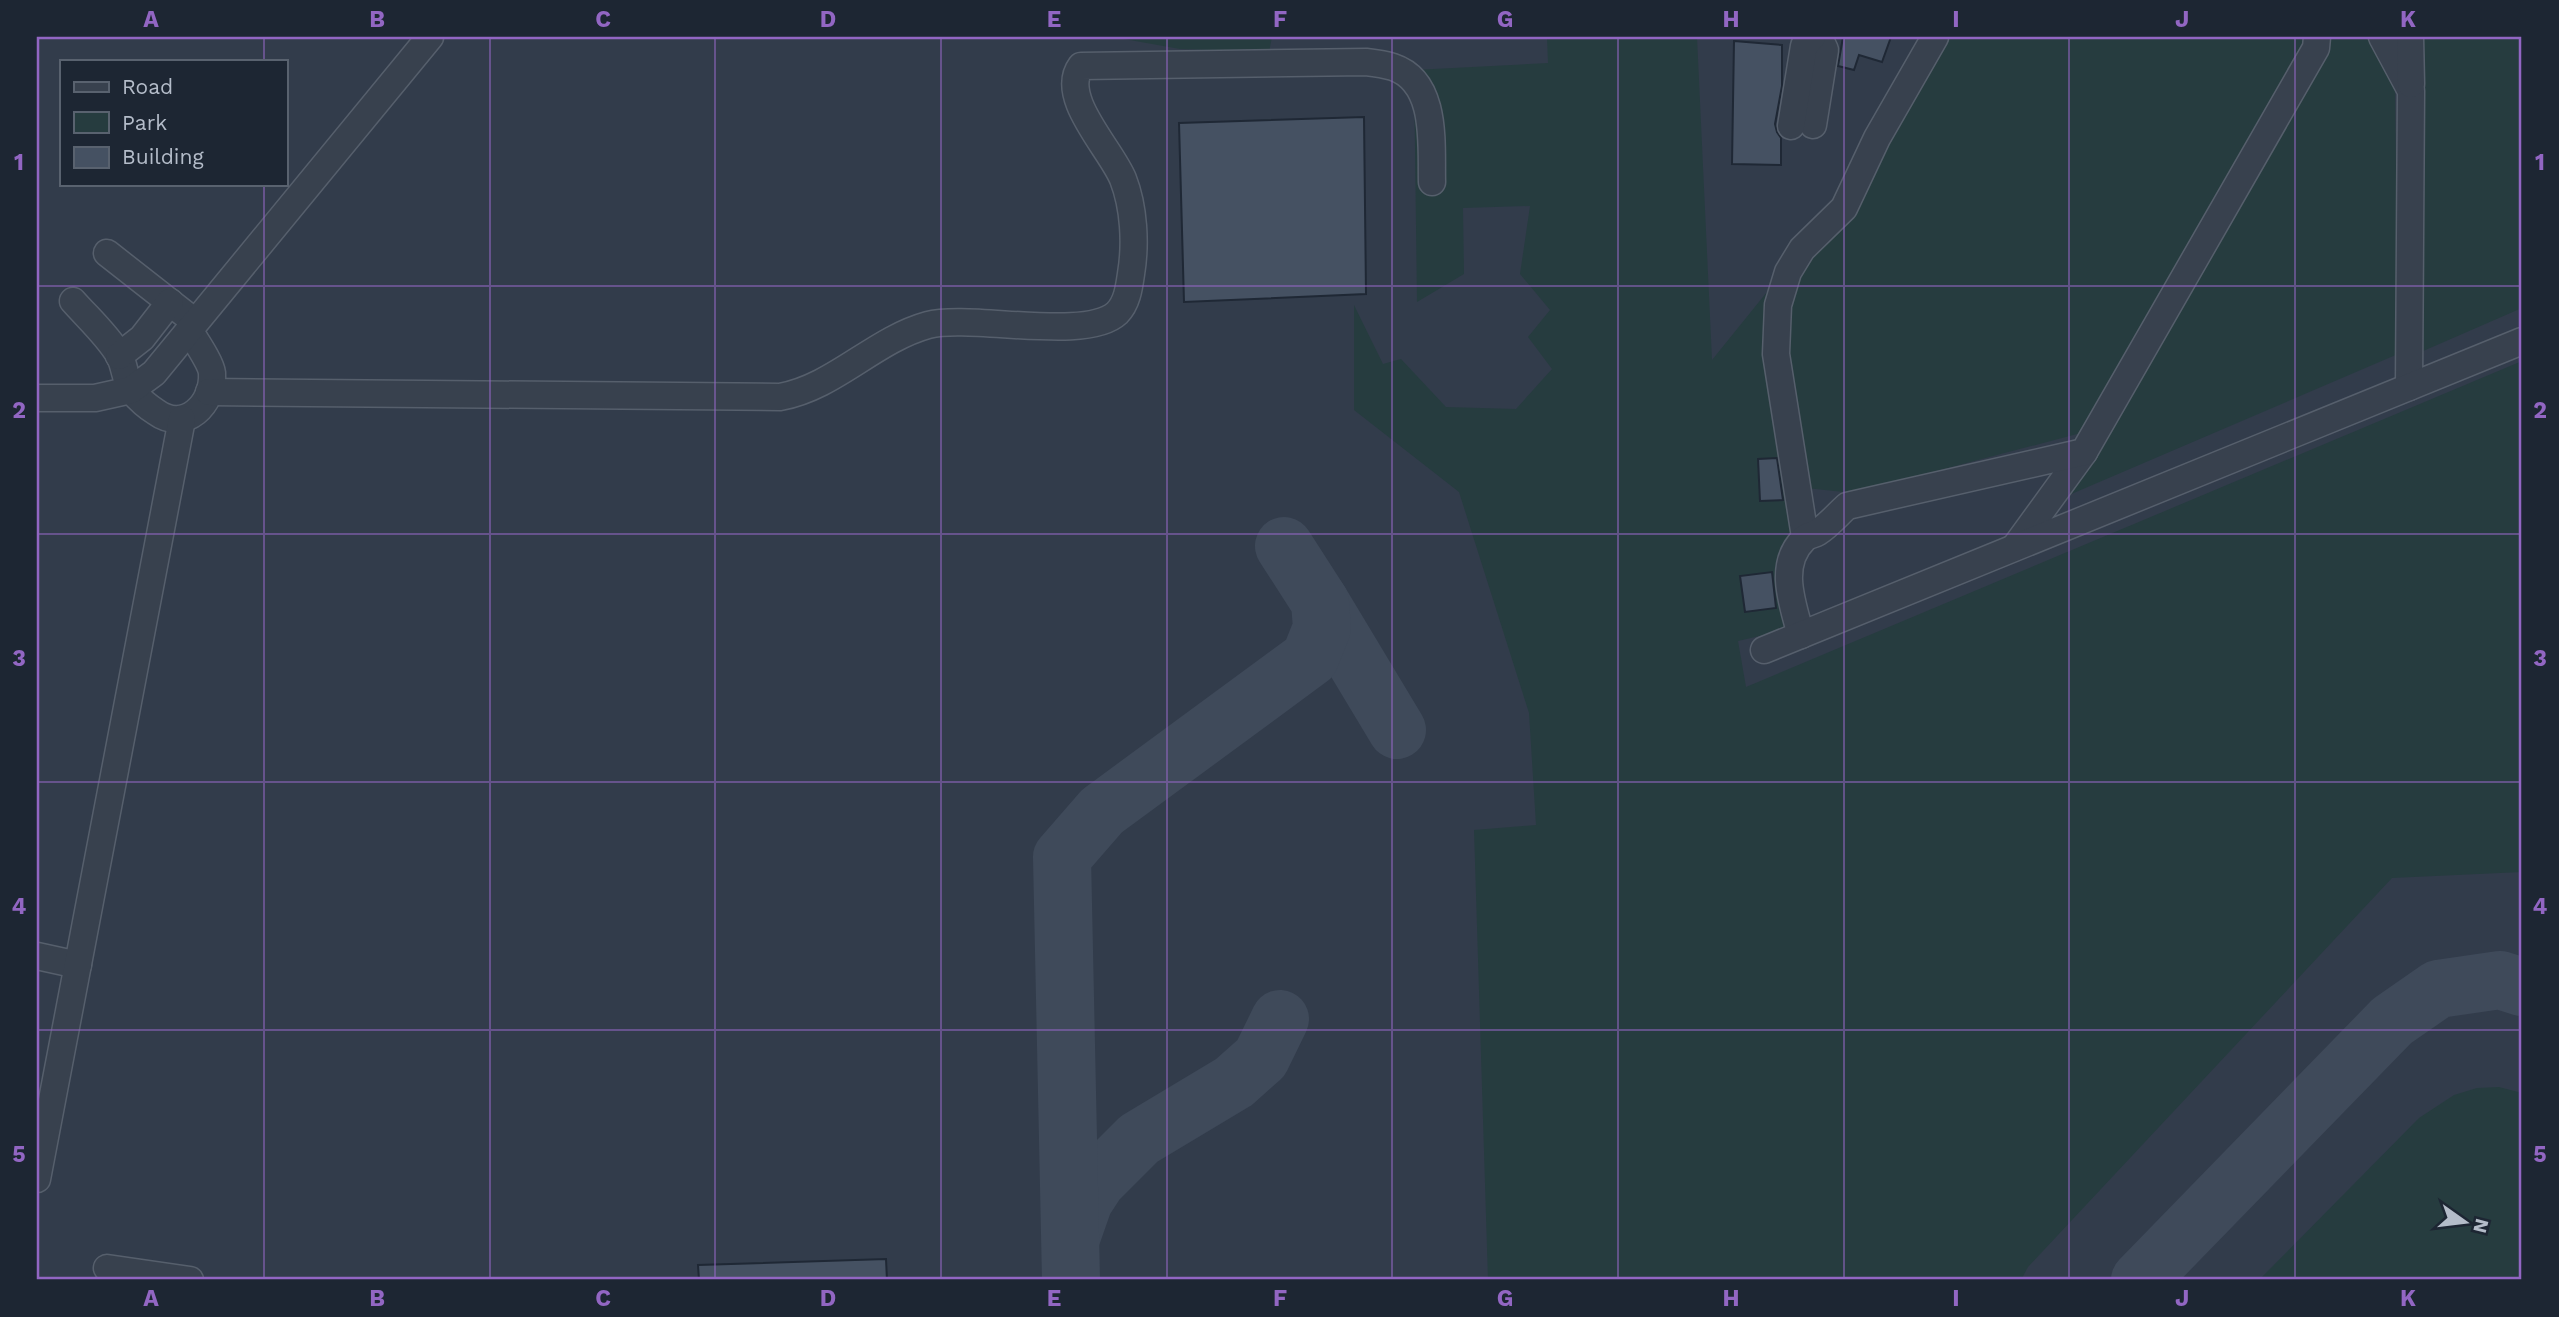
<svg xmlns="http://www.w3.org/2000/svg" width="2559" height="1317" font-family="'Work Sans',sans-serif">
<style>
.airport{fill:#323c4b;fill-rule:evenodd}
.green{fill:#263c3f}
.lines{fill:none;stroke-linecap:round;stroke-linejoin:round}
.taxiway{stroke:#3f4a5a;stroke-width:58}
.building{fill:#455162;stroke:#1f2835;stroke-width:2}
.minor-casing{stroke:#565f6c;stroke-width:29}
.minor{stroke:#38414e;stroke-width:26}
.grid{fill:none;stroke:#9266c3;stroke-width:2;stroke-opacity:0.55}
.neatline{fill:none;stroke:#9266c3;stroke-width:2.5}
.grid-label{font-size:23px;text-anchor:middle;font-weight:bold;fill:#9266c3}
</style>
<rect width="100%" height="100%" fill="#242f3e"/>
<!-- airport -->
<path class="airport" d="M 37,37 L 2522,37 L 2522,1280 L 37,1280 ZM 61,61 L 285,61 L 285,184 L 61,184 Z"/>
<!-- green -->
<g class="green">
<polygon points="1113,37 1272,37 1269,52 1180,49"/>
<polygon points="1547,37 1697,37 1712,360 1771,287 1793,541 1783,611 1785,630 1738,641 1746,687 2522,361 2522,872 2392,878 2028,1267 2021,1280 1488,1280 1474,830 1536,825 1529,713 1459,492 1354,410 1354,305 1383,364 1401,359 1446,407 1516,409 1552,369 1528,337 1550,310 1520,274 1530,206 1463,208 1464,274 1417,302 1414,70 1548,63"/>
<polygon points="1944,37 2305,37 2197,244 2081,433 1853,493 1806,488 1785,348 1792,278"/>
<polygon points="2325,37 2373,37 2395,85 2398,354 2062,498"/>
<polygon points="2415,37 2522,37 2522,308 2414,355"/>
<polygon points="2499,1087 2522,1093 2522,1280 2259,1280 2419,1118 2454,1095 2477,1088"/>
</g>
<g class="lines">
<!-- taxiway -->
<g class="taxiway">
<polyline points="1320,602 1397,730"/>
<polyline points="1071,1238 1084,1201 1097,1181 1139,1139 1234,1082 1261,1058 1280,1019"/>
<polyline points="1071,1280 1062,857 1102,811 1310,658 1322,628 1320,602 1284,546"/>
<polyline points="2140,1280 2392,1021 2438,989 2500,980 2522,987"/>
</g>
</g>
<!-- building -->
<g class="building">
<polygon points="1843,37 1891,37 1882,62 1859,55 1854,70 1838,66"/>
<polygon points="1734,41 1782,45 1782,86 1775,124 1777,132 1781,138 1781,165 1732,164"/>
<polygon points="1364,117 1366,294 1184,302 1179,123"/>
<polygon points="1777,458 1783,500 1760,501 1758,459"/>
<polygon points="1772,572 1776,608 1745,612 1740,576"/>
<polygon points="886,1259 887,1280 699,1280 698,1265"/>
</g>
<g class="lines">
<defs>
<g id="minor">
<polyline points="2382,37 2411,91 2409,387"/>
<polyline points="2410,37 2411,84"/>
<polyline points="1813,125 1825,50 1819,37"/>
<polyline points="1791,126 1804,46 1812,37"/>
<polyline points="107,253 195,322"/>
<path d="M 73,301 C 88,318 107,335 119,355 C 125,365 125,381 132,391 C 138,398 148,407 156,412 C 185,433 214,404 212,373 C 211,363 195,340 189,330"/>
<polyline points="119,356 142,338 170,302"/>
<path d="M 209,392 L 780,397 C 835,387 874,340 928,325 C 971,314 1086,342 1117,313 C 1127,303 1129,288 1131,274 C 1136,244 1134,207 1123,179 C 1111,149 1058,97 1081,66 L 1366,62 C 1375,63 1384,64 1393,67 C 1438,82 1431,145 1432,182"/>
<polyline points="37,398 95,398 131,390 154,373 430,37"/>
<polyline points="1805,537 1776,354 1778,305 1788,272 1802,249 1844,208 1877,138 1935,37"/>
<polyline points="2015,547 2084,452"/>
<path d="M 1801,635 C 1793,605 1777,565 1804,539 C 1808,535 1813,535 1818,532 C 1829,525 1838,514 1847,506 L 2084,452 L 2316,48 L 2317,37"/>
<polyline points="1764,650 2522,341"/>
<polyline points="37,956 78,965"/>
<polyline points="37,1179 182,419"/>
<polyline points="107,1268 190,1280"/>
</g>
</defs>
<!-- minor casing -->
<use href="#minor" class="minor-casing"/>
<!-- minor -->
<use href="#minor" class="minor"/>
</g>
<!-- grid -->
<path class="grid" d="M 264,37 L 264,61M 490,37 L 490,1280M 715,37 L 715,1280M 941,37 L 941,1280M 1167,37 L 1167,1280M 1392,37 L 1392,1280M 1618,37 L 1618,1280M 1844,37 L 1844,1280M 2069,37 L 2069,1280M 2295,37 L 2295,1280M 264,184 L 264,1280M 37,286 L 2522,286M 37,534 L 2522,534M 37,782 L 2522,782M 37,1030 L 2522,1030"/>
<!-- border -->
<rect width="2559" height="1317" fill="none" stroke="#1d2633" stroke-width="77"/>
<!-- legend -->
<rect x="60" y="60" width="228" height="126" fill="#1d2633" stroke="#59626f" stroke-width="2"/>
<rect x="74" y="82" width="35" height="10" fill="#38414e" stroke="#59626f" stroke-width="2"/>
<text x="122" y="94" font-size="21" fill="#b4bcc9">Road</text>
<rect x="74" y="112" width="35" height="21" fill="#263c3f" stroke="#59626f" stroke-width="2"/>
<text x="122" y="130" font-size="21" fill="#b4bcc9">Park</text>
<rect x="74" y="147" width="35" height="21" fill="#455162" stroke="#59626f" stroke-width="2"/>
<text x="122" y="164" font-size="21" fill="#b4bcc9">Building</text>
<!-- north arrow -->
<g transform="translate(2465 1222) rotate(104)" stroke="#1d2633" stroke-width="5" paint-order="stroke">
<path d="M0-5L12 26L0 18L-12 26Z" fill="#b4bcc9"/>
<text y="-10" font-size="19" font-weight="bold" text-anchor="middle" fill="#b4bcc9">N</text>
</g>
<rect x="38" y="38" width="2482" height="1240" class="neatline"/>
<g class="grid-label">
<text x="151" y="27">A</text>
<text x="377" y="27">B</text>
<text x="603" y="27">C</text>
<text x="828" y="27">D</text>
<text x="1054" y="27">E</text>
<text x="1280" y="27">F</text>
<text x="1505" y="27">G</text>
<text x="1731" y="27">H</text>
<text x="1956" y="27">I</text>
<text x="2182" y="27">J</text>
<text x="2408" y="27">K</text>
<text x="19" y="170">1</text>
<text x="2540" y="170">1</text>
<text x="19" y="418">2</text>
<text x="2540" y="418">2</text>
<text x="19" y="666">3</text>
<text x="2540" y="666">3</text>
<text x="19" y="914">4</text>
<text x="2540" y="914">4</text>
<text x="19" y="1162">5</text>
<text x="2540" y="1162">5</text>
<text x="151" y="1306">A</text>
<text x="377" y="1306">B</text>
<text x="603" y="1306">C</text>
<text x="828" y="1306">D</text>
<text x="1054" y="1306">E</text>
<text x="1280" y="1306">F</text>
<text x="1505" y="1306">G</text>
<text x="1731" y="1306">H</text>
<text x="1956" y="1306">I</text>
<text x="2182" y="1306">J</text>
<text x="2408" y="1306">K</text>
</g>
</svg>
